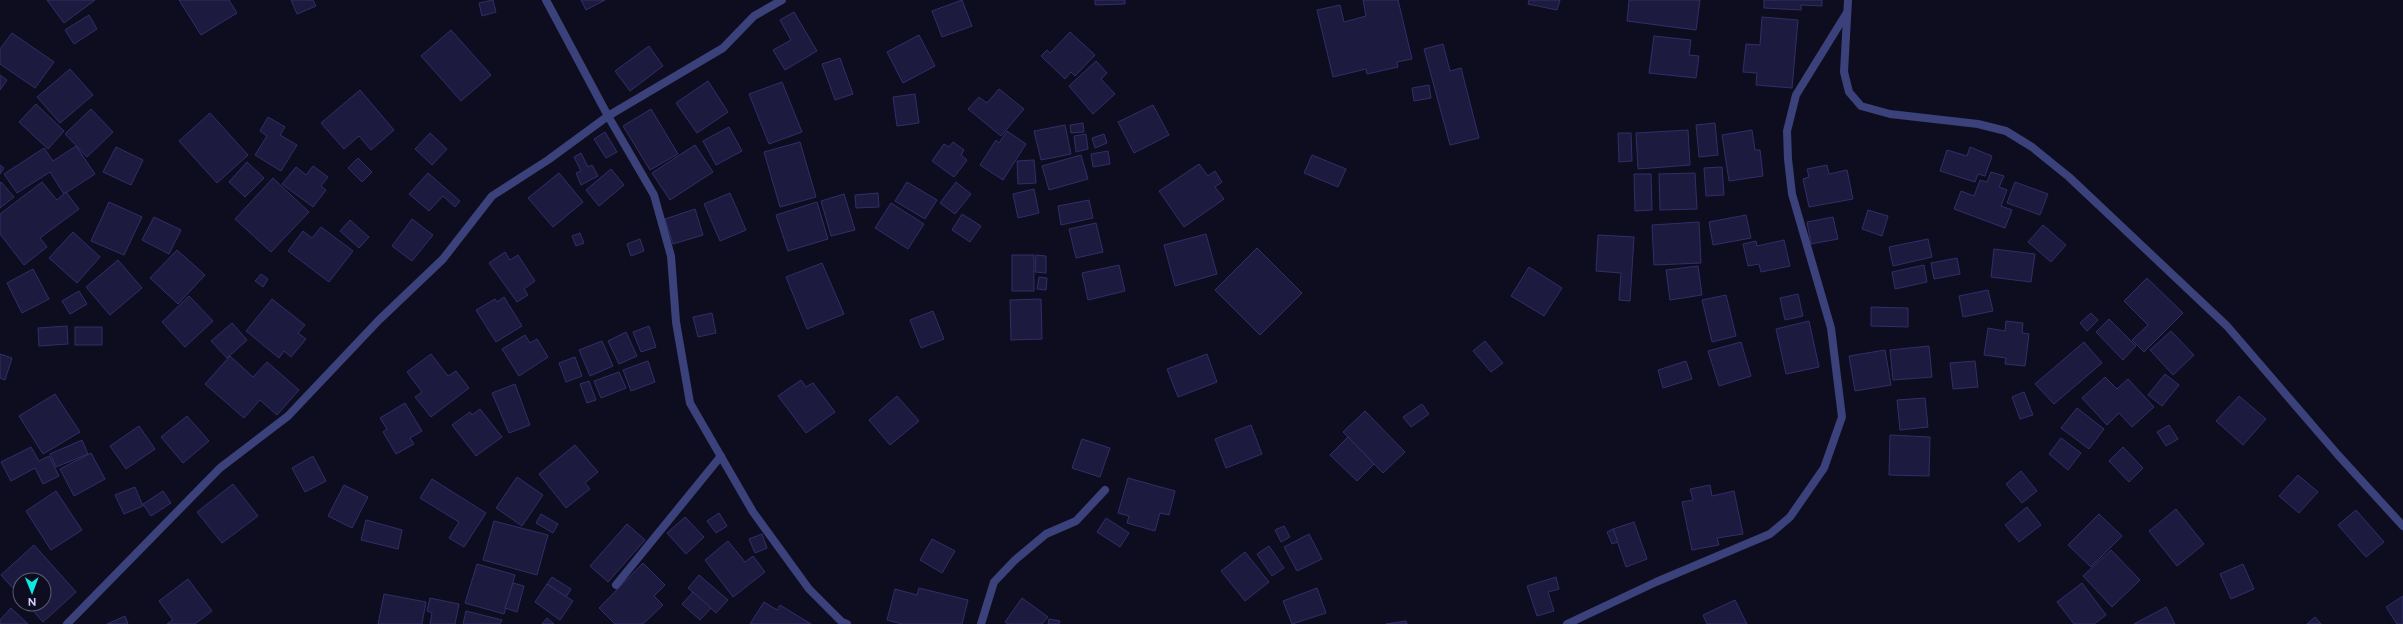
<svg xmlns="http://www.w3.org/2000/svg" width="2403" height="624" font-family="Figtree,sans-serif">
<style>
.building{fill:#1d1a3f;stroke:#312e69}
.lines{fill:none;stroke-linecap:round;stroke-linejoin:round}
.minor{stroke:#3b417b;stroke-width:8}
</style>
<rect width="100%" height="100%" fill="#0e0d1f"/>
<!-- building -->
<g class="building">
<polygon points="47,0 95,0 64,23"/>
<polygon points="179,0 229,0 237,13 201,35"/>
<polygon points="291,0 313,0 316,6 297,14"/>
<polygon points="493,0 496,12 482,16 479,3"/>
<polygon points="581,0 605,0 586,10"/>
<polygon points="962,0 972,26 942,37 932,11"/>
<polygon points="1095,0 1125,0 1125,4 1095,5"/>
<polygon points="1363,0 1398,0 1412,59 1397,62 1398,67 1367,74 1366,69 1333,77 1317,10 1340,5 1344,22 1366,16"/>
<polygon points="1529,0 1560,0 1557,10 1528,4"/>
<polygon points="1629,0 1700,0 1696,30 1627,21"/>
<polygon points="1764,0 1822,0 1822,6 1801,5 1801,10 1764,8"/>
<polygon points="794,12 817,51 785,70 773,50 791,40 780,20"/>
<polygon points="89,15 97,29 74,44 65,30"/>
<polygon points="1762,17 1798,20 1792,88 1756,85 1757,73 1743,72 1746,44 1760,45"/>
<polygon points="451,30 491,75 461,101 421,56"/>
<polygon points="1070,32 1095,55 1075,76 1071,72 1065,79 1041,56 1047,50 1050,53"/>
<polygon points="12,33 54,62 35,88 0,64 0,49"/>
<polygon points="919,35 935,66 903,83 887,52"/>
<polygon points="1654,36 1691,40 1689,55 1699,56 1696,78 1649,73"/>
<polygon points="1443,44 1450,71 1461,68 1479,138 1450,145 1424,49"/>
<polygon points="649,46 663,66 630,91 615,71"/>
<polygon points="840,58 853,94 835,100 822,64"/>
<polygon points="1096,61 1107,73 1101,79 1115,94 1093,114 1069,86"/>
<polygon points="70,69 93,95 60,123 37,97"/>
<polygon points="0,75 7,80 0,90"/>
<polygon points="708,81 728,112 697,133 676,103"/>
<polygon points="782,82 802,132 769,144 749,94"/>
<polygon points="1429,85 1431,98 1414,101 1412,88"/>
<polygon points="999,89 1024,109 1001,136 968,109 979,97 987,103"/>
<polygon points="360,90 394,130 371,150 359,136 344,149 321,123"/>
<polygon points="915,94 919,123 897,126 893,97"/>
<polygon points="36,104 64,131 48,149 19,122"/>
<polygon points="1153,105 1169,135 1134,153 1118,122"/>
<polygon points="91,109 113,132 87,157 65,134"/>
<polygon points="651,109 678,154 650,170 623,126"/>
<polygon points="210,113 248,155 217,183 179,141"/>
<polygon points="268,117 285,127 280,135 297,145 281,171 255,155 267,136 260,131"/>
<polygon points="1083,123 1084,132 1071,133 1070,125"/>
<polygon points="1715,123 1718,155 1699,157 1696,125"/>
<polygon points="1065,125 1071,154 1041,160 1034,131"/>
<polygon points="729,127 742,151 716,165 703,141"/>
<polygon points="1688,130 1690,165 1638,169 1636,133"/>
<polygon points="1752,130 1755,150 1760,150 1763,176 1729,181 1722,135"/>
<polygon points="1007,131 1026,144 1003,180 980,165 996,140 999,143"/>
<polygon points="605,132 617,152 606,158 594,139"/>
<polygon points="430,133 447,149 432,165 415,149"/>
<polygon points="1618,133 1631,133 1632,161 1619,162"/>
<polygon points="1086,134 1088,149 1076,152 1074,136"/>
<polygon points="1104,134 1107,143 1095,148 1092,138"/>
<polygon points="800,142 816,197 780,207 764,152"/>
<polygon points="953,142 964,150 961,155 967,160 954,177 932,161 944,144 949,147"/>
<polygon points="695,145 713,172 670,200 652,173"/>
<polygon points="76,146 95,174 64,194 50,172 17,193 4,174 44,148 53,161"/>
<polygon points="116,147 143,160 131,185 103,172"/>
<polygon points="1970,147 1992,156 1985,176 1978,174 1975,182 1940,171 1947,150 1967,156"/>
<polygon points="1108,151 1110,164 1093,167 1091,154"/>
<polygon points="581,153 588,167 592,165 598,176 581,185 576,173 581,171 574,157"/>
<polygon points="1081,155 1088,179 1049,190 1042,166"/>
<polygon points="1312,155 1346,169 1338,187 1304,173"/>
<polygon points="358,158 372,172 362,182 348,168"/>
<polygon points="1034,160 1036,183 1018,184 1017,161"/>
<polygon points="247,162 264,178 245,197 229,182"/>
<polygon points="1199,164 1208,176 1215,171 1222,182 1215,187 1224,199 1184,227 1159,191"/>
<polygon points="0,165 4,168 0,174"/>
<polygon points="1827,165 1829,174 1847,170 1853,199 1809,207 1803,179 1809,177 1807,169"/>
<polygon points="313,166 328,177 321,186 326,190 313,207 282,184 296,167 306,175"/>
<polygon points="1722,167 1724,195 1706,196 1704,168"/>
<polygon points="611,169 624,185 599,206 586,190"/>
<polygon points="1991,172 2004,176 1999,187 2007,190 2001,206 2012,210 2005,228 1954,209 1961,191 1974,196 1980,180 1987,182"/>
<polygon points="428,173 460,201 455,207 443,196 429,211 409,194"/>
<polygon points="559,173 583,202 553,227 528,198"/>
<polygon points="1695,173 1697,209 1660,210 1659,174"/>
<polygon points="1634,174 1651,174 1652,210 1635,211"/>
<polygon points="273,178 309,212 271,252 235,219"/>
<polygon points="1,182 14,197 0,208 0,183"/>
<polygon points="42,182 57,200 66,192 79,209 40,238 47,247 24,265 0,234 0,214"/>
<polygon points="907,182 937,200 925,219 895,201"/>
<polygon points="956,182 971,194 955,214 940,203"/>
<polygon points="2015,182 2048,194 2040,215 2007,203"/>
<polygon points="1034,189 1039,213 1018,218 1013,194"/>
<polygon points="730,193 746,230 720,241 704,204"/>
<polygon points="878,193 879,207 856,208 855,195"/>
<polygon points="844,194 855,230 831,236 821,201"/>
<polygon points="1089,200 1093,218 1061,225 1058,206"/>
<polygon points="109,202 142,217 124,255 91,241"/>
<polygon points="817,202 828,239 788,251 776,215"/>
<polygon points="891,203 924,224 908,249 875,228"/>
<polygon points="695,209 703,235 673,244 665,219"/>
<polygon points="1868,210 1888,216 1882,236 1862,229"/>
<polygon points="962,214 981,226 970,242 952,230"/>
<polygon points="1746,215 1751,238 1713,245 1709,222"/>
<polygon points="154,217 181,230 169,254 142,240"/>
<polygon points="1833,217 1838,239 1811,244 1807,222"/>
<polygon points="412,219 433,235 412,261 392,246"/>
<polygon points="350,220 369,237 359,248 340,231"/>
<polygon points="1699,222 1701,263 1654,265 1652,225"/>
<polygon points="1096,223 1103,252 1076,258 1069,229"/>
<polygon points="2043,225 2066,245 2051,262 2028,242"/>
<polygon points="321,227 353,251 329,282 288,251 303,231 312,238"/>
<polygon points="73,232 100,257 77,283 49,258"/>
<polygon points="580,233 584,243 576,246 572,236"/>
<polygon points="1206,234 1217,274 1175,286 1164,245"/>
<polygon points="1598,235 1634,237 1630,301 1619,300 1621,273 1596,271"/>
<polygon points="640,239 644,251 631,256 627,244"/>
<polygon points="1928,239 1932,257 1893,266 1889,247"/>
<polygon points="1784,240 1790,266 1761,272 1759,264 1748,266 1743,244 1756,241 1757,246"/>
<polygon points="1257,248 1302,293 1260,335 1215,290"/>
<polygon points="1994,249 2035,254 2031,282 1991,277"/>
<polygon points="177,250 205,275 178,304 150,278"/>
<polygon points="505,252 510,260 518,255 535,281 524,289 528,295 517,302 489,263"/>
<rect x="1012" y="255" width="22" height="36"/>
<polygon points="1036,255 1046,256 1046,273 1035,272"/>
<polygon points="1957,258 1960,274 1934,279 1931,263"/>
<polygon points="118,260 142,288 110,315 86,287"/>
<polygon points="822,263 844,314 807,329 786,277"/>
<polygon points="1119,265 1125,291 1088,300 1082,273"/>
<polygon points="1924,265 1927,282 1895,289 1892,272"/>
<polygon points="1698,266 1702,295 1670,300 1666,270"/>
<polygon points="1529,267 1562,288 1544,316 1511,296"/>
<polygon points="33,269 49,299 22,313 7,283"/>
<polygon points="261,274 268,279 263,287 255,281"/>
<polygon points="1039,277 1047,278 1046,290 1037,289"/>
<polygon points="2147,278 2183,313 2144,352 2132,340 2148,325 2124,301"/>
<polygon points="1988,290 1993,311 1963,317 1959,296"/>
<polygon points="79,291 87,304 70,314 62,301"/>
<polygon points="1798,294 1803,316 1785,320 1780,298"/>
<polygon points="1726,295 1736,336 1712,342 1702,300"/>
<polygon points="189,296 213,321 185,347 162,322"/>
<polygon points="504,297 522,326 496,342 476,310 495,299 497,302"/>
<polygon points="272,299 305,325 298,333 306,339 291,357 284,351 279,358 246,331"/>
<polygon points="1041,299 1042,339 1011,340 1010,300"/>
<polygon points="1871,307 1908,308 1908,327 1871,326"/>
<polygon points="933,311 944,339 921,348 910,320"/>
<polygon points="712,313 716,333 698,337 693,317"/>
<polygon points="2091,313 2098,320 2087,331 2080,323"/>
<polygon points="2109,319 2136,346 2123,360 2096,332"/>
<polygon points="1809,321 1819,367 1786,374 1776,329"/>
<polygon points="2006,321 2023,323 2022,333 2029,334 2025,366 2005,364 2006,358 1984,355 1988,328 2005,331"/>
<polygon points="232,323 247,340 227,358 211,341"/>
<polygon points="67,326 68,344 39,346 38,328"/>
<polygon points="649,326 656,347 641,352 633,332"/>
<rect x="75" y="327" width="27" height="18"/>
<polygon points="2171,331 2194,355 2173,375 2150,350"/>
<polygon points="626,332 637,356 619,364 608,341"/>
<polygon points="525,335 530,343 537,339 548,357 519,376 502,349"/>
<polygon points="602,341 613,366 590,376 579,350"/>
<polygon points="1485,341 1503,363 1491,372 1473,351"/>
<polygon points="1741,342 1751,376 1719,386 1708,351"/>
<polygon points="2084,342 2102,363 2054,404 2035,384"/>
<polygon points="1929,346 1932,377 1893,380 1890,350"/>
<polygon points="1885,350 1891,385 1855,391 1849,356"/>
<polygon points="0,354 12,358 5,380 0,378"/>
<polygon points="431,354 448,376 456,371 469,388 431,417 415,397 422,392 407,372"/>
<polygon points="1207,354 1217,382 1178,397 1167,369"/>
<polygon points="230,356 253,377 267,362 299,390 277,415 260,400 244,418 205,384"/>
<polygon points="575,357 582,376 566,382 559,363"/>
<polygon points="648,361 655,382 631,391 623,370"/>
<polygon points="1686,361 1692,379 1663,388 1658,370"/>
<polygon points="1975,361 1978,387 1953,389 1950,363"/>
<polygon points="619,372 626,388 601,398 594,381"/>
<polygon points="2165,374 2179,385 2162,406 2148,395"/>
<polygon points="2105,377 2117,389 2128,379 2154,407 2132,427 2119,413 2107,425 2082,398"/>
<polygon points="801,380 806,387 813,383 835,412 806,433 778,396"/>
<polygon points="589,381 596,400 587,403 580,384"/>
<polygon points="515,384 530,425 509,433 492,393"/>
<polygon points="2024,392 2033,415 2020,419 2012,397"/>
<polygon points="55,394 80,432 43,454 19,416"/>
<polygon points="897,396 919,421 890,445 869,420"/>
<polygon points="2239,396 2266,419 2243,445 2216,421"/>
<polygon points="1925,398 1928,427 1900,430 1897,400"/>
<polygon points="405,403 422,431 410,438 414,444 396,454 383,432 387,429 380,418"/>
<polygon points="1422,404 1429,414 1411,427 1403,417"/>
<polygon points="2077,408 2104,429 2089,449 2061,428"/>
<polygon points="480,409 502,437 476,456 452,425 470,412 472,415"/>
<polygon points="1365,411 1405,452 1383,473 1343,432"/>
<polygon points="187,416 209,441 183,463 161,437"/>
<polygon points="1251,425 1262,454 1226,468 1215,439"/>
<polygon points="2169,425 2178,439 2166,446 2157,432"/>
<polygon points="139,426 155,449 126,469 110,446"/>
<polygon points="1890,435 1930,437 1929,476 1889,475"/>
<polygon points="1348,437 1374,464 1357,481 1330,455"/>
<polygon points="2061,438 2081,453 2068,470 2049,454"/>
<polygon points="1082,439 1110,448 1100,477 1072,468"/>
<polygon points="82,440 88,454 56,467 50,454"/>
<polygon points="575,445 598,472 585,483 590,489 566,508 539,474"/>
<polygon points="31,447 39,461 49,456 59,476 43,484 35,468 11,481 1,462"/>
<polygon points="2123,447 2143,468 2129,482 2109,461"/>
<polygon points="91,453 105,479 74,496 60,469"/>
<polygon points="313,456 326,481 305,492 292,468"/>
<polygon points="2021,471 2037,491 2022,503 2006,484"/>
<polygon points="2298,475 2318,492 2299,513 2279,496"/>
<polygon points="517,477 543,495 522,526 496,508"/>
<polygon points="1128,478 1175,491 1169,515 1160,513 1155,531 1127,523 1129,516 1118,513"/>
<polygon points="432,479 486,513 464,547 449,538 459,522 420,498"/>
<polygon points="233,484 258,516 222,543 197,512"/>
<polygon points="344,485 368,497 352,528 328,516"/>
<polygon points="1710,485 1712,496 1734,491 1743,534 1717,538 1719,545 1692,550 1682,502 1693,500 1690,489"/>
<polygon points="135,487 143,506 124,514 115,495"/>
<polygon points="56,491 82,530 51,550 26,511"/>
<polygon points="163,491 171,503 151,516 143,504"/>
<polygon points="2027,507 2041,525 2019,542 2005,525"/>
<polygon points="2176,509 2204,544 2177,566 2149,531"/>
<polygon points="2356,510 2384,542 2366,557 2338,525"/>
<polygon points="719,513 727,526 716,533 707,521"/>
<polygon points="541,514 558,524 553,533 536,523"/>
<polygon points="2099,514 2122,536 2091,567 2068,545"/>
<polygon points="685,517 704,537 686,554 667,533"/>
<polygon points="1106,518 1129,533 1120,547 1097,532"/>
<polygon points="366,520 402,530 398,549 361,540"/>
<polygon points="494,521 548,535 537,575 483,560"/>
<polygon points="1634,522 1647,559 1626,567 1613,529"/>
<polygon points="627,524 645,540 608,582 590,566"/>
<polygon points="1284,526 1290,537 1281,542 1275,530"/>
<polygon points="1613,529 1618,542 1612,544 1607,532"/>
<polygon points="762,534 767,548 755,553 749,539"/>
<polygon points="1309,534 1322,559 1297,571 1284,547"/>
<polygon points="932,539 955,551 942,573 920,560"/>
<polygon points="728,541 745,562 753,556 765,572 733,597 705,560"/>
<polygon points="34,545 76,592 43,622 27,604 44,604 44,580 20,580 20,596 1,575"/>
<polygon points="1269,546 1284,568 1272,576 1257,554"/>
<polygon points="2111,550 2140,580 2112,607 2083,576"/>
<polygon points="1245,552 1269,582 1245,601 1221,571"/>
<polygon points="643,563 665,585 654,596 663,605 643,624 615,624 599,608"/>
<polygon points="477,564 515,575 504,614 465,603"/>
<polygon points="2243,564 2254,589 2231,599 2220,574"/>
<polygon points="699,575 728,600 716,613 688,588"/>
<polygon points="552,577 571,589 566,597 547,584"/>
<polygon points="1556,577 1559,589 1548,592 1554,611 1537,616 1527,586"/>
<polygon points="188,579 212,611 195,624 167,624 173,620 159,601"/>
<polygon points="513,583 524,586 517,612 505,608"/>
<polygon points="2082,583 2106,615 2094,624 2074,624 2057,602"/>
<polygon points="547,584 573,601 560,620 535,602"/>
<polygon points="919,588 968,600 962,624 902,624 887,620 895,589 917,595"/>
<polygon points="1317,588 1326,613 1292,624 1283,601"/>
<polygon points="693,592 711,608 700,620 682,604"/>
<polygon points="384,594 426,602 422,624 378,624"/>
<polygon points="2403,596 2403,624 2397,624 2386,607"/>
<polygon points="430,598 459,604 455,624 430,624 432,613 427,611"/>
<polygon points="1022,598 1048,617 1042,624 1008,624 1005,622"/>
<polygon points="1735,600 1747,624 1707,624 1703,615"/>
<polygon points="764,602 777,610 780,605 811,624 750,624"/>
<polygon points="2166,607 2175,624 2134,624"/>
<polygon points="11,608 28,624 0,624 0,620"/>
<polygon points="466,611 502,620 500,624 463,624"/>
<polygon points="125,616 128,624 107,624"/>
<polygon points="2315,617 2321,624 2307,624"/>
<polygon points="547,618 554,624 542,624"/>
<polygon points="1049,619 1060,621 1059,624 1048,624"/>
<polygon points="1406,621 1407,624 1386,624"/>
</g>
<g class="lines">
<!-- minor -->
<g class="minor">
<polyline points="546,0 608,116 654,195 671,256 676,322 690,403 753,512 809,589 842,622 847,624"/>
<polyline points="1848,0 1844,72 1849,92 1861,106 1890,114 1978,124 2006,131 2032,147 2069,177 2227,326 2338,455 2403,526"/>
<polyline points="616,585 721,456"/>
<polyline points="67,624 220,468 288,416 379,320 443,259 492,196 548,160 608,116 723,48 754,16 782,0"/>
<polyline points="981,624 994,582 1015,560 1046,534 1076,521 1105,490"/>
<polyline points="1567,624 1656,582 1770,534 1790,517 1824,468 1842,417 1831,328 1792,194 1788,159 1787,131 1796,95 1846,14"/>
</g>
</g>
<!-- north arrow -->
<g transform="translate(32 592) rotate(179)"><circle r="19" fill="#0e0d1f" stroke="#5b5b78"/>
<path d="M0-3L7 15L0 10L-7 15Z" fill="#0ceae3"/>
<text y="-6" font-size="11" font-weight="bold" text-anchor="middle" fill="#cecffd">N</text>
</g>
</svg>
